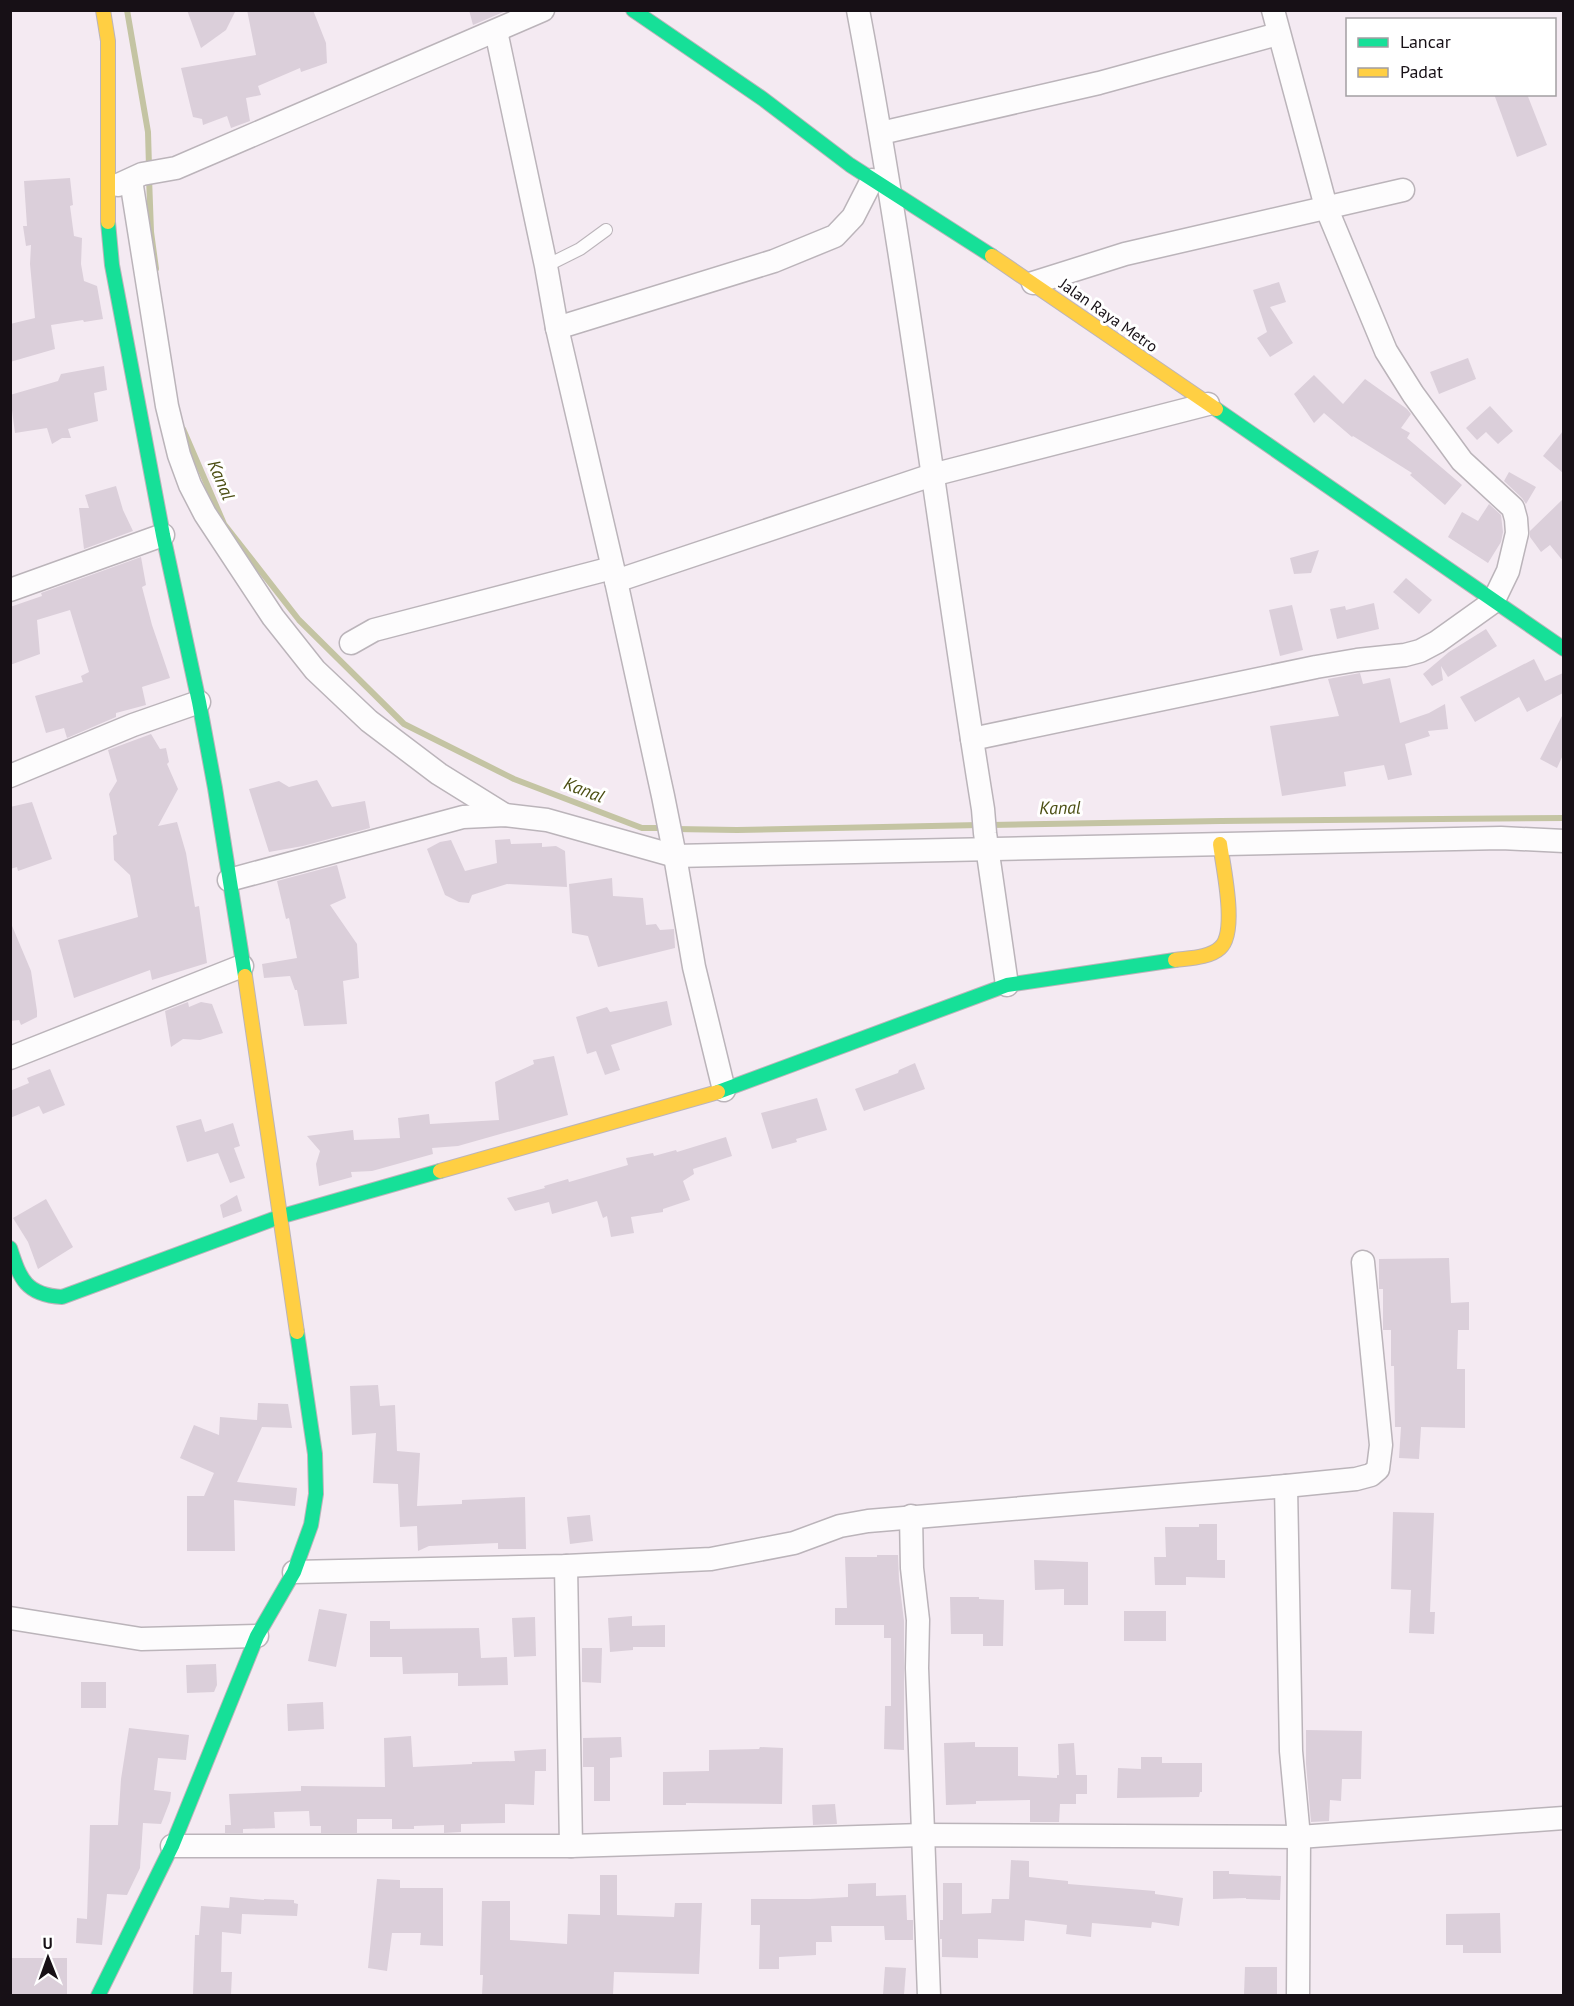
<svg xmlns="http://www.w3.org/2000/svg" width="1574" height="2006" font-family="'PT Sans',sans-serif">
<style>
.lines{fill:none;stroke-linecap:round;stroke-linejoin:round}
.stream{stroke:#c4c4a3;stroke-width:6}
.building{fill:#dbcfda}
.lane-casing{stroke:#bbb4ba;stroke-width:14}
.street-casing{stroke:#bbb4ba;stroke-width:25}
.fast-casing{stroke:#bbb4ba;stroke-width:16}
.slow-casing{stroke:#bbb4ba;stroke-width:16}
.lane{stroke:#fdfcfd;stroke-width:12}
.street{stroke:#fdfcfd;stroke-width:22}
.fast{stroke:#16e098;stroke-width:14}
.slow{stroke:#ffcf43;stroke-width:14}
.labels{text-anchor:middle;stroke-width:6;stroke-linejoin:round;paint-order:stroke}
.street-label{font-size:16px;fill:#171016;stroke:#fff}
.water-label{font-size:18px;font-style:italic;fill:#4b4e12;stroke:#fff}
</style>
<rect width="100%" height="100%" fill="#f4eaf2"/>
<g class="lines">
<!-- stream -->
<g class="stream">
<polyline points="127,10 148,132 149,167"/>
<polyline points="149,177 151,232 156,269"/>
<polyline points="183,429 224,524 299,620 404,724 514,779 642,828 665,828"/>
<polyline points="990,825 1221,821 1564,818"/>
<polyline points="675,829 737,830 980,825"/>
</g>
</g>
<!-- building -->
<g class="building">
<polygon points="187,10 236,10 226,30 201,48"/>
<polygon points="247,10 313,10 326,43 327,63 301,72 300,68 258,86 261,95 246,98 250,121 231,128 227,116 203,125 202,119 193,117 181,68 256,55"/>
<polygon points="469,10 508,10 473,25"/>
<polygon points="1494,94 1527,94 1547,145 1517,157"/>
<polygon points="70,178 73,205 70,206 74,236 82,238 81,264 84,281 97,286 103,319 84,322 83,320 51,325 55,349 10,362 10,324 35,318 30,264 31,245 26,246 23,226 27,226 24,181"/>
<polygon points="1279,282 1286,302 1270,307 1293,343 1270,357 1257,338 1267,332 1253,290"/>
<polygon points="1468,358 1476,379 1439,394 1430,372"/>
<polygon points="104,366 107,390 94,393 98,421 68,429 71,438 62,438 52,444 47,428 15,433 10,395 58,381 61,374"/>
<polygon points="1314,375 1343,404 1365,379 1407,409 1411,414 1401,428 1410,433 1407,438 1462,485 1445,505 1410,475 1412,473 1353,436 1352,437 1324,413 1314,423 1294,394"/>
<polygon points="1490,406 1513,431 1498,444 1486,432 1477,440 1466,428"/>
<polygon points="1563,431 1563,473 1543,456"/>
<polygon points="1509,472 1536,487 1526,504 1522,498 1504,481"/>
<polygon points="116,486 123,510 133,531 84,549 79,508 89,508 85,495"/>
<polygon points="1563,499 1563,561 1550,545 1541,552 1530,537 1530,531"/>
<polygon points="1489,504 1501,515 1503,532 1501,542 1488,563 1448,537 1462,512 1478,521"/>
<polygon points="1319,550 1311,573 1294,574 1290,558"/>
<polygon points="141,557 146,585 142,587 152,625 170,678 142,687 146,705 116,713 116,717 67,738 64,728 46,733 35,696 83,682 81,676 89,672 70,610 37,620 40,654 10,665 10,607 42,596 41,593"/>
<polygon points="1406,578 1432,600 1419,614 1393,592"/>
<polygon points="1374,603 1379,629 1337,639 1330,609 1345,606 1346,610"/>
<polygon points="1292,605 1303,650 1280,656 1269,610"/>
<polygon points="1486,629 1497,646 1448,677 1441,666 1443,680 1432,686 1423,674 1449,652"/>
<polygon points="1534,659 1545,681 1563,673 1563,693 1527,712 1519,697 1475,722 1460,697"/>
<polygon points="1360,673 1363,684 1390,678 1400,723 1429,713 1445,704 1448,729 1428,731 1430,736 1405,744 1412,775 1388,780 1384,765 1344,772 1346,786 1282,796 1270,726 1339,716 1328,679"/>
<polygon points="1563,714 1563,755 1557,768 1540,759"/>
<polygon points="151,734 160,749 166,748 169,762 167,764 178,789 158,826 177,822 186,853 195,907 199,906 207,963 152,980 150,970 74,998 58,940 138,917 130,875 114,860 113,836 117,834 109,794 117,781 108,750"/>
<polygon points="317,780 332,807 365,801 370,828 303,846 269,852 249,789 279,781 289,787"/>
<polygon points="32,802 52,859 18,871 17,867 10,869 10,807"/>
<polygon points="510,839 511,844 542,843 542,847 556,846 565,851 567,887 507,884 472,895 469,903 459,902 445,895 427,849 440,842 451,840 465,871 497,863 495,840"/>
<polygon points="337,865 346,898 330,905 357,944 359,978 343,981 347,1024 304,1026 297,990 295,990 290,976 264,978 262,964 297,958 289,918 286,919 277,881"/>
<polygon points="612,878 613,896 643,898 646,925 656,924 660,930 674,929 675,948 598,967 588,936 572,933 569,884"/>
<polygon points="10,921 31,971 37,1011 37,1017 21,1025 19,1020 10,1021"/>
<polygon points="667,1001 672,1025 611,1045 620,1070 605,1075 596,1051 587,1054 576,1017 607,1007 610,1012"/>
<polygon points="188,1002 189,1007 201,1002 212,1004 223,1033 200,1040 183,1039 171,1047 165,1011"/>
<polygon points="554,1056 568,1115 458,1146 432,1148 433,1154 372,1171 351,1172 352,1177 319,1186 316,1164 320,1151 307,1136 353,1130 354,1140 400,1138 398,1118 429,1114 430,1124 499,1120 495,1082 534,1064 533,1060"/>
<polygon points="915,1063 925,1089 864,1111 855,1089 898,1073 899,1070"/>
<polygon points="50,1069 65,1105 43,1114 39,1106 10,1118 10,1091 29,1083 27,1078"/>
<polygon points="817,1098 827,1130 796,1139 797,1142 772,1149 761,1113"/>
<polygon points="201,1119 205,1132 233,1123 240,1146 234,1148 245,1178 230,1183 218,1153 187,1162 176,1126"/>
<polygon points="726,1137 732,1156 693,1169 694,1174 683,1181 690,1200 663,1209 663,1212 631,1217 634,1233 611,1237 607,1216 603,1218 597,1201 552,1214 549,1202 515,1211 507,1198 545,1188 544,1186 568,1179 569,1182 628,1165 626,1158 653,1153 654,1156 676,1150 677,1152"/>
<polygon points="237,1195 242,1211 223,1218 220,1205"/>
<polygon points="46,1199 73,1247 38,1269 28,1242 13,1218"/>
<polygon points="1449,1258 1451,1303 1469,1302 1469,1330 1458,1330 1457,1369 1465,1369 1465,1428 1421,1427 1419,1459 1399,1458 1401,1427 1395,1427 1394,1366 1391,1366 1391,1330 1383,1330 1383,1289 1379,1289 1379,1259"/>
<polygon points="378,1385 380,1406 395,1405 397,1451 420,1453 417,1506 462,1504 462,1500 525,1497 526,1549 498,1549 498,1543 429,1546 418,1551 417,1526 400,1527 398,1484 373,1483 376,1433 352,1435 350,1386"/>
<polygon points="258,1403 288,1404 292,1428 262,1427 237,1482 297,1488 295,1506 234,1500 235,1551 187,1551 187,1496 204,1496 214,1473 180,1458 194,1425 219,1435 220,1417 257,1420"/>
<polygon points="1393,1512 1434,1513 1430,1612 1435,1612 1434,1634 1409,1633 1411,1590 1391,1589"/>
<polygon points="590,1515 593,1541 570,1544 567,1517"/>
<polygon points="1199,1524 1217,1524 1217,1560 1225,1560 1225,1578 1186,1577 1186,1585 1155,1585 1154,1557 1166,1557 1165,1527 1199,1527"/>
<polygon points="877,1555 898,1555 899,1580 904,1621 904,1750 884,1749 885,1706 891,1706 891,1638 884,1638 884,1625 835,1625 835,1608 847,1608 845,1557 877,1557"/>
<polygon points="1034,1560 1088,1562 1088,1605 1064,1605 1064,1589 1035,1590"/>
<polygon points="950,1597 979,1597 979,1599 1004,1600 1003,1646 983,1646 983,1634 951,1634"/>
<polygon points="319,1609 347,1614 336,1667 308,1661"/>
<rect x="1124" y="1611" width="42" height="30"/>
<polygon points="632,1616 632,1626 665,1625 665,1647 633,1647 633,1650 610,1652 608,1618"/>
<polygon points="535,1617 536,1656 514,1657 512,1618"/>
<polygon points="370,1621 390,1621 390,1629 479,1628 481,1658 507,1657 508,1685 458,1686 458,1673 403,1674 402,1657 370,1657"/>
<polygon points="582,1648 602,1648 601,1683 582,1682"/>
<polygon points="216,1664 217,1685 214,1692 187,1693 186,1665"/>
<rect x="81" y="1682" width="25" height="26"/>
<polygon points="323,1702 324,1729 288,1731 287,1704"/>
<polygon points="129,1728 189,1735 186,1760 158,1758 154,1790 171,1792 170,1801 161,1824 143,1823 140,1868 127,1895 107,1894 102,1945 76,1943 77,1918 87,1919 90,1825 118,1825 121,1779"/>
<polygon points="1306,1730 1362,1731 1361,1779 1342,1779 1341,1801 1330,1800 1329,1821 1311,1822 1306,1764"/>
<polygon points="411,1736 413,1767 472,1764 472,1762 515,1761 514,1751 546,1749 546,1771 535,1771 534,1805 505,1804 505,1823 461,1824 461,1832 444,1833 444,1825 414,1826 414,1829 392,1829 392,1819 357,1819 357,1833 321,1833 321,1826 310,1826 309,1811 274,1812 275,1828 243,1829 243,1833 225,1833 225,1825 231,1825 229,1794 301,1791 301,1786 385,1787 384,1738"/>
<polygon points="621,1737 622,1757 610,1758 610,1801 594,1801 594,1767 583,1767 583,1738"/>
<polygon points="975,1742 975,1747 1018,1747 1018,1776 1057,1778 1057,1775 1059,1775 1058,1744 1074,1743 1076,1775 1087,1775 1087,1794 1076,1794 1076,1804 1060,1804 1059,1822 1030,1822 1030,1800 976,1801 976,1804 946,1805 944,1743"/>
<polygon points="760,1747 783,1748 782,1804 686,1803 686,1805 663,1805 663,1772 709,1771 709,1750 759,1749"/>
<polygon points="1141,1757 1162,1757 1162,1763 1202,1763 1202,1792 1200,1792 1199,1797 1117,1798 1118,1768 1141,1769"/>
<polygon points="835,1804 837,1824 813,1825 812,1805"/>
<polygon points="1011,1860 1029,1861 1029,1877 1068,1881 1068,1884 1155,1891 1155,1894 1183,1898 1179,1926 1152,1922 1151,1928 1092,1923 1091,1937 1066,1934 1067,1925 1025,1920 1024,1941 978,1939 978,1958 942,1957 942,1939 940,1939 940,1920 943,1920 943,1883 962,1883 962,1914 991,1913 992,1899 1009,1899"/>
<polygon points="1213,1871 1229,1871 1229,1874 1281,1876 1280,1900 1246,1899 1246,1898 1213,1899"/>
<polygon points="600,1875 617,1875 617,1915 674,1917 675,1903 702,1903 699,1974 614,1972 613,1995 482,1995 483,1975 480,1975 482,1901 510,1901 510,1940 567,1944 568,1914 600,1915"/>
<polygon points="377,1879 400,1880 400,1888 443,1888 443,1946 420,1945 421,1933 392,1933 387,1971 368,1968"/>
<polygon points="876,1883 876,1896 906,1895 907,1920 913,1920 913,1940 885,1940 884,1926 831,1926 832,1942 816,1942 816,1955 779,1957 779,1969 759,1969 760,1925 751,1925 751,1899 810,1899 848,1897 848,1884"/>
<polygon points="230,1897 264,1900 264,1899 294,1900 294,1903 298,1904 297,1916 242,1914 241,1934 222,1932 221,1972 232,1972 231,1995 193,1995 195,1935 199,1935 201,1906 229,1908"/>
<polygon points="1500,1913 1501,1953 1463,1953 1463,1945 1446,1945 1446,1914"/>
<rect x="10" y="1958" width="57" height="37"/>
<polygon points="885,1967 906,1968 904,1995 883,1995"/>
<polygon points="1245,1967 1277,1967 1277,1995 1244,1995"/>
</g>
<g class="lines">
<defs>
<polyline id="lane" points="546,266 580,249 606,230"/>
<g id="street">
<path d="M 858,10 C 908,275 940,543 983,809 L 985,833 L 1007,985"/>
<polyline points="496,31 546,266 557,328 616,581 663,796 675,856 694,967 724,1090"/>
<polyline points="881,133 1099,83 1278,34"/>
<polyline points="131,180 167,406 179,455 190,485 205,514 273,617 315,670 369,721 439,774 505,815"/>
<polyline points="118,185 142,174 176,168 543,10"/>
<polyline points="1033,283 1125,254 1403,190"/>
<polyline points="557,328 774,261 835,236 853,217 872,180"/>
<polyline points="616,581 932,475 1208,404"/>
<polyline points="10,590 163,535"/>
<polyline points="351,643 374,630 612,568"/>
<polyline points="972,739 1316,667 1357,660 1405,655 1420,651 1437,642 1493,602 1508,571 1517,533 1516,519 1513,508 1462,461 1413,394 1386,351 1326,207 1273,10"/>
<polyline points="10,776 133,725 199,702"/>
<polyline points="229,880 463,817 505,815 547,820 675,856 1501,838 1564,841"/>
<polyline points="10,1058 242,966"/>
<polyline points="1286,1486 1291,1751 1299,1837 1298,1996"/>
<polyline points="911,1516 912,1568 918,1620 917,1668 929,1996"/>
<polyline points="566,1566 571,1846"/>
<polyline points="294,1572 566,1566 711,1559 794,1543 840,1526 868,1521 1286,1486 1356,1479 1371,1475 1378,1469 1381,1445 1363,1262"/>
<polyline points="10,1618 141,1639 257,1636"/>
<polyline points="172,1846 571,1846 922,1835 1299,1837 1564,1818"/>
</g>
<g id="fast">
<polyline points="633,10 763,99 850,165 992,256"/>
<polyline points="108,222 112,265 163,535 199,702 215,788 245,976"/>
<polyline points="1216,409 1564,649"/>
<polyline points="718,1092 1007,985 1175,960"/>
<path d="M 10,1248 C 20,1279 26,1295 62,1297 L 279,1217 L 440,1171"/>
<polyline points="98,1996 172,1846 257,1636 294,1572 311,1525 316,1494 315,1454 297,1332"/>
</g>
<g id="slow">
<polyline points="103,10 108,41 108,222"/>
<polyline points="992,256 1216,409"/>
<path d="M 1175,960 C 1189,958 1209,958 1220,948 C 1238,933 1223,866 1220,844"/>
<polyline points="245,976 297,1332"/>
<polyline points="440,1171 718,1092"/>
</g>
</defs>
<!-- lane casing -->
<use href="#lane" class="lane-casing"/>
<!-- street casing -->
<use href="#street" class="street-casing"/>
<!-- fast casing -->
<use href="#fast" class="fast-casing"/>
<!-- slow casing -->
<use href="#slow" class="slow-casing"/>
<!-- lane -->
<use href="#lane" class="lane"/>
<!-- street -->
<use href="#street" class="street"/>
<!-- fast -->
<use href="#fast" class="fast"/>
<!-- slow -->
<use href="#slow" class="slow"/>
</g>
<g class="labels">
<!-- street labels -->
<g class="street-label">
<text transform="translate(1109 315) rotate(35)" y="6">Jalan Raya Metro</text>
</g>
<!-- water labels -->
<g class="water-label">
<text transform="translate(221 480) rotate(67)" y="6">Kanal</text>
<text transform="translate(584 790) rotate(21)" y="6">Kanal</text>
<text transform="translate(1060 808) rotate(-1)" y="6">Kanal</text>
</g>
</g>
<!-- border -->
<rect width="1574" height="2006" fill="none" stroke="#171016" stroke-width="24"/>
<!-- legend -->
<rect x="1346" y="18" width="210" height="78" fill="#ffffff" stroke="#a29fa2" stroke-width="1.5"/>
<rect x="1358" y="38" width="30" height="9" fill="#16e098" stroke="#a29fa2" stroke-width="1.5"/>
<text x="1400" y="48" font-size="18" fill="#171016">Lancar</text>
<rect x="1358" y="68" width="30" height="9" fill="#ffcf43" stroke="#a29fa2" stroke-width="1.5"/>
<text x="1400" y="78" font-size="18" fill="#171016">Padat</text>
<!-- north arrow -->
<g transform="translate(48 1958) rotate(359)" stroke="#ffffff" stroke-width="4.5" paint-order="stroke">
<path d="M0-4.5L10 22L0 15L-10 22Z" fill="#171016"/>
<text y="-9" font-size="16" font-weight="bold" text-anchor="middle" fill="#171016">U</text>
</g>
</svg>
